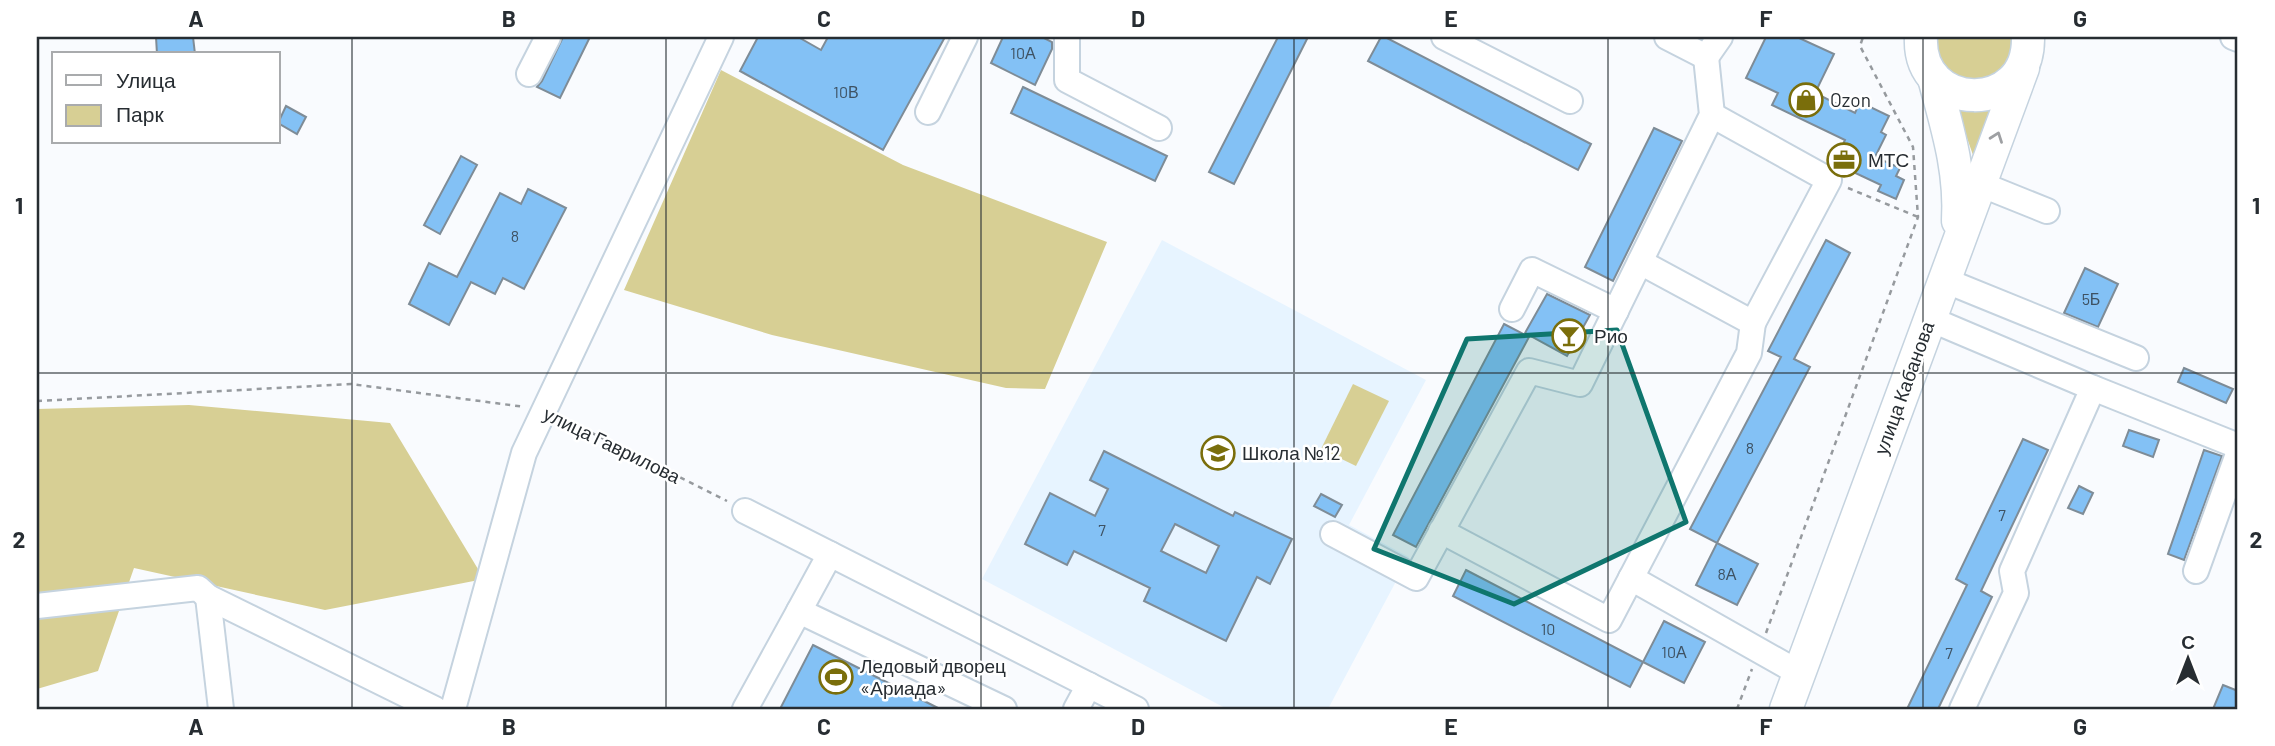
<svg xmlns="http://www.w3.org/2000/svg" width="2275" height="746" font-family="Barlow,sans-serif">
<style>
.built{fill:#e7f4ff}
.green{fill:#d7cf94}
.building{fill:#83c1f5;stroke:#7e8c97;stroke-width:2;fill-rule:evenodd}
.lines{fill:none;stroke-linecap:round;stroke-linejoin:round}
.minor-casing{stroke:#c5d3df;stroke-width:28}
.major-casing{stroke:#c5d3df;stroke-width:35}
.path{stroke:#969a9e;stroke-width:2.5;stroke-dasharray:5 5;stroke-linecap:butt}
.minor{stroke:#fff;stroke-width:24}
.major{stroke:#fff;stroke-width:32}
.oneway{stroke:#9ea0a3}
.marked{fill:#0f766e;fill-opacity:0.2;stroke:#0f766e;stroke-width:5;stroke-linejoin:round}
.grid{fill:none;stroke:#272d32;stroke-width:2;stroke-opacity:0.55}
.labels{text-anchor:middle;stroke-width:5;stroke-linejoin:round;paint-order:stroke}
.number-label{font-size:16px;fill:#3e5263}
.poi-label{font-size:19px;fill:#272d32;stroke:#fff;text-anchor:start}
.street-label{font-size:19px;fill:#272d32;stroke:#fff}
.neatline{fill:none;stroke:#272d32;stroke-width:2.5}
.grid-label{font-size:23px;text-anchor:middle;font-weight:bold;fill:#272d32}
</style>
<rect width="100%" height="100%" fill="#f9fbfe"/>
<!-- built -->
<polygon class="built" points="1162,240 1426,380 1349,525 1409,557 1328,709 1227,709 982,579"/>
<!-- green -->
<g class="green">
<polygon points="1932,37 2018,37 2013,63 1978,86 1940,69"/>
<polygon points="721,70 903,165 1107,242 1045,389 1006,388 772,335 624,290"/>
<polygon points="1956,107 1969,111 1992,111 1982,140 1973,155"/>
<polygon points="1353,384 1389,401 1356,466 1321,449"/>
<polygon points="189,405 390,423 484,579 325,610 134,568 98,671 37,689 37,409"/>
</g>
<!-- building -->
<g class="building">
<polygon points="156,37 193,37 195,54 157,54"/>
<polygon points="563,37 590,37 560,98 537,87 542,81"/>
<polygon points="758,37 798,37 821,50 828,37 945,37 883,150 740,71"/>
<polygon points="1003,37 1042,37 1052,42 1052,49 1035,85 991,63"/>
<polygon points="1278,37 1308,37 1234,184 1209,172"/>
<polygon points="1381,37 1385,37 1591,144 1578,170 1368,61"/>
<polygon points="1766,37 1797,37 1834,54 1815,93 1855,113 1860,102 1889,116 1881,132 1886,135 1875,157 1900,168 1896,176 1904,180 1896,199 1878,191 1881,185 1834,163 1845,140 1772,105 1778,93 1746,78"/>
<polygon points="1023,87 1167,156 1155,181 1011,113"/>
<polygon points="286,106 306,117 297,134 278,123"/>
<polygon points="1654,128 1682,141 1613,281 1585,267"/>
<polygon points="461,156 477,165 440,234 424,225"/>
<polygon points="528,189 566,208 524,289 503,278 495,294 471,282 449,325 409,304 429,263 457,277 500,193 521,204"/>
<polygon points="1826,240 1850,253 1794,359 1810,367 1717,543 1690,529 1781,357 1768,351"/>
<polygon points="2085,268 2118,284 2098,327 2064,313"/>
<polygon points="1547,294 1590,315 1567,356 1525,333"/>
<polygon points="1504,324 1529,337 1416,547 1393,535"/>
<polygon points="2184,368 2233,389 2226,403 2178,382"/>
<polygon points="2129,430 2159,440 2153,457 2123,446"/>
<polygon points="2023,439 2048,450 1981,591 1992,597 1938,709 1907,709 1967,585 1956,579"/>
<polygon points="2204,450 2222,456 2184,560 2168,554"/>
<path d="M 1104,451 L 1233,516 L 1235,512 L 1292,539 L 1270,584 L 1257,577 L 1226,641 L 1144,601 L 1150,588 L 1074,551 L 1067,565 L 1025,544 L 1050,493 L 1095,516 L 1108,489 L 1090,480 ZM 1175,524 L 1219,546 L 1206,573 L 1161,551 Z"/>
<polygon points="2079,486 2093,493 2083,514 2068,508"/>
<polygon points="1321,494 1342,505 1335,517 1314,506"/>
<polygon points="1717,543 1758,564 1737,605 1696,585"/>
<polygon points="1466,570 1643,662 1630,687 1453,596"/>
<polygon points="1664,621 1705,642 1684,683 1643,662"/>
<polygon points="813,645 940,709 780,709"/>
<polygon points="2223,685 2238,691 2238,709 2213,709"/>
</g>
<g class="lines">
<defs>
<g id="minor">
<polyline points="1067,37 1067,80 1159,128"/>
<polyline points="1444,37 1570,101"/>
<polyline points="1667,37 1706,57 1720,37"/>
<polyline points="2233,37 2238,39"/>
<polyline points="529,74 548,37"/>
<polyline points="928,112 965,37"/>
<polyline points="1980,184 2047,211"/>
<polyline points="1640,262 1753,323 1829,180 1712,115"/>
<polyline points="1944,280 2136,358"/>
<polyline points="1512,309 1532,270 1616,311"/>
<polyline points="1930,319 2093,388 2012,571 2016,593 1962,709"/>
<polyline points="2093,388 2238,446"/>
<polyline points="745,511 1136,709"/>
<polyline points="1441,531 1609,620 1749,353 1753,323"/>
<polyline points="1333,534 1416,578 1529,371 1580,384 1712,115 1706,57"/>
<polyline points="830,554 799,611 1004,709"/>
<polyline points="2196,571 2238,454"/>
<polyline points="1631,578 1799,673"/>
<polyline points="208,597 221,709"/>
<polyline points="37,606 198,588 208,597 435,709"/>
<polyline points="453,709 524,453 721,37"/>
<polyline points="745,709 799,611"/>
<polyline points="1076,709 1089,685"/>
</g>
<g id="major">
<path d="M 1921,37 C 1917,113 2030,116 2028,37"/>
<path d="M 1934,78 C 1947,127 1961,170 1958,221"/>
<polyline points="1786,709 2023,68"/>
</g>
</defs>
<!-- minor casing -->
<use href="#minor" class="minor-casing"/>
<!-- major casing -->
<use href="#major" class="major-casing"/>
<!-- path -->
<g class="path">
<polyline points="1848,188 1918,217"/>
<polyline points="37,401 351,384 525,407"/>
<polyline points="564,419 727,501"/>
<polyline points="1766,633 1918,217 1913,147 1860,46 1863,37"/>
<polyline points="1737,709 1752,669"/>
</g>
<!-- minor -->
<use href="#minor" class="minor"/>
<!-- major -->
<use href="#major" class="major"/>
</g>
<!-- one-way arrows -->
<defs><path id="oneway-chevron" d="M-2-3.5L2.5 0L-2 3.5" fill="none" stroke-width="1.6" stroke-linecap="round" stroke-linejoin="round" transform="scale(1.75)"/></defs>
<use class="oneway" href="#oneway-chevron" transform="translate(1997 137) rotate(-70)"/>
<!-- marked area -->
<path class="marked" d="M 1617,330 L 1686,522 L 1514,604 L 1374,549 L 1467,339 Z"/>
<!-- grid -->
<path class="grid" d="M 352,37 L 352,709M 666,37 L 666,709M 981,37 L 981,709M 1294,37 L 1294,709M 1608,37 L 1608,709M 1923,37 L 1923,709M 37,373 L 2238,373"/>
<!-- icons -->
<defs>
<symbol id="shop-ring" viewBox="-11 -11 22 22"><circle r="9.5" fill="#fff" stroke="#7a6e0b" stroke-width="1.5"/><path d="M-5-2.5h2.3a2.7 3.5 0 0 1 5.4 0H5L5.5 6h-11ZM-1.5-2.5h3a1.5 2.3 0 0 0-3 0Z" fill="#7a6e0b"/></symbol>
<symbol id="office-ring" viewBox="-11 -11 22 22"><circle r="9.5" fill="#fff" stroke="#7a6e0b" stroke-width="1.5"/><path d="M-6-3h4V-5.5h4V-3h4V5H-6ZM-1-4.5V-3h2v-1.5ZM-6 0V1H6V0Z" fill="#7a6e0b"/></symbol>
<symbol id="bar-ring" viewBox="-11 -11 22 22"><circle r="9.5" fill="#fff" stroke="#7a6e0b" stroke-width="1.5"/><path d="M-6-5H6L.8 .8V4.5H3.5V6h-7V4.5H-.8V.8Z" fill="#7a6e0b"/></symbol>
<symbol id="school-ring" viewBox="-11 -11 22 22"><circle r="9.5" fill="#fff" stroke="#7a6e0b" stroke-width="1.5"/><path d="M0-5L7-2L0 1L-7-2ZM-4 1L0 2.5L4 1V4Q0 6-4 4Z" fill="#7a6e0b"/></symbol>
<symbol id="stadium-ring" viewBox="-11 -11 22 22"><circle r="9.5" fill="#fff" stroke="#7a6e0b" stroke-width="1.5"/><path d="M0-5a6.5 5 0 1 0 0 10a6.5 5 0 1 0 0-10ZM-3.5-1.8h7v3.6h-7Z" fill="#7a6e0b"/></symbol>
</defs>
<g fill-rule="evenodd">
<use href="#shop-ring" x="1787" y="81" width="38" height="38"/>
<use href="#office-ring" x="1825" y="141" width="38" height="38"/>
<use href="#bar-ring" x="1550" y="317" width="38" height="38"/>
<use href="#school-ring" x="1199" y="434" width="38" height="38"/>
<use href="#stadium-ring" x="817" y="658" width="38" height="38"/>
</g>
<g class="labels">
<!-- number labels -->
<g class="number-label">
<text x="1023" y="59">10А</text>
<text x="846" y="98">10В</text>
<text x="515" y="242">8</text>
<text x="2091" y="305">5Б</text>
<text x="1750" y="454">8</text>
<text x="2002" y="521">7</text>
<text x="1102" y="536">7</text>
<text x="1727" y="580">8А</text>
<text x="1548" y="635">10</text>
<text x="1674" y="658">10А</text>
<text x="1949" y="659">7</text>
</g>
<!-- poi labels -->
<g class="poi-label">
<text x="1830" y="107">Ozon</text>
<text x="1868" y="167">МТС</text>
<text x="1594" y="343">Рио</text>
<text x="1242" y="460">Школа №12</text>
<text x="860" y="673">Ледовый дворец<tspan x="860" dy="22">«Ариада»</tspan></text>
</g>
<!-- street labels -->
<g class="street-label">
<text transform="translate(1904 388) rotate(-70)" y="7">улица Кабанова</text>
<text transform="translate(612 445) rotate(26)" y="7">улица Гаврилова</text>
</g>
</g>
<!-- border -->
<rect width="2275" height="746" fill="none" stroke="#ffffff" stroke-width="77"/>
<!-- legend -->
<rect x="52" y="52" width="228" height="91" fill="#ffffff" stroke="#a9abad" stroke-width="2"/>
<rect x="66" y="75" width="35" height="10" fill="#ffffff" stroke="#a9abad" stroke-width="2"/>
<text x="116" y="88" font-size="21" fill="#272d32">Улица</text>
<rect x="66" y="105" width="35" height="21" fill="#d7cf94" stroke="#a9abad" stroke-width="2"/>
<text x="116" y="122" font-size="21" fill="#272d32">Парк</text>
<!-- north arrow -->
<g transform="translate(2188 659)" stroke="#ffffff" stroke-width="5" paint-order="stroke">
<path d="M0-5L12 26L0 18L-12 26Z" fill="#272d32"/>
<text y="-10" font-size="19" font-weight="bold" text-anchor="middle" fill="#272d32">С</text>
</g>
<rect x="38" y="38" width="2198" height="670" class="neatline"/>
<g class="grid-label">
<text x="196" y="27">A</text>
<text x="509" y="27">B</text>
<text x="824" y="27">C</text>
<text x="1138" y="27">D</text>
<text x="1451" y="27">E</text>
<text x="1766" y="27">F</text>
<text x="2080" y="27">G</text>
<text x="19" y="214">1</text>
<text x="2256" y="214">1</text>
<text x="19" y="548">2</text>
<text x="2256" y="548">2</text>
<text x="196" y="735">A</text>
<text x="509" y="735">B</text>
<text x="824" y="735">C</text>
<text x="1138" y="735">D</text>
<text x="1451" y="735">E</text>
<text x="1766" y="735">F</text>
<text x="2080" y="735">G</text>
</g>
</svg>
